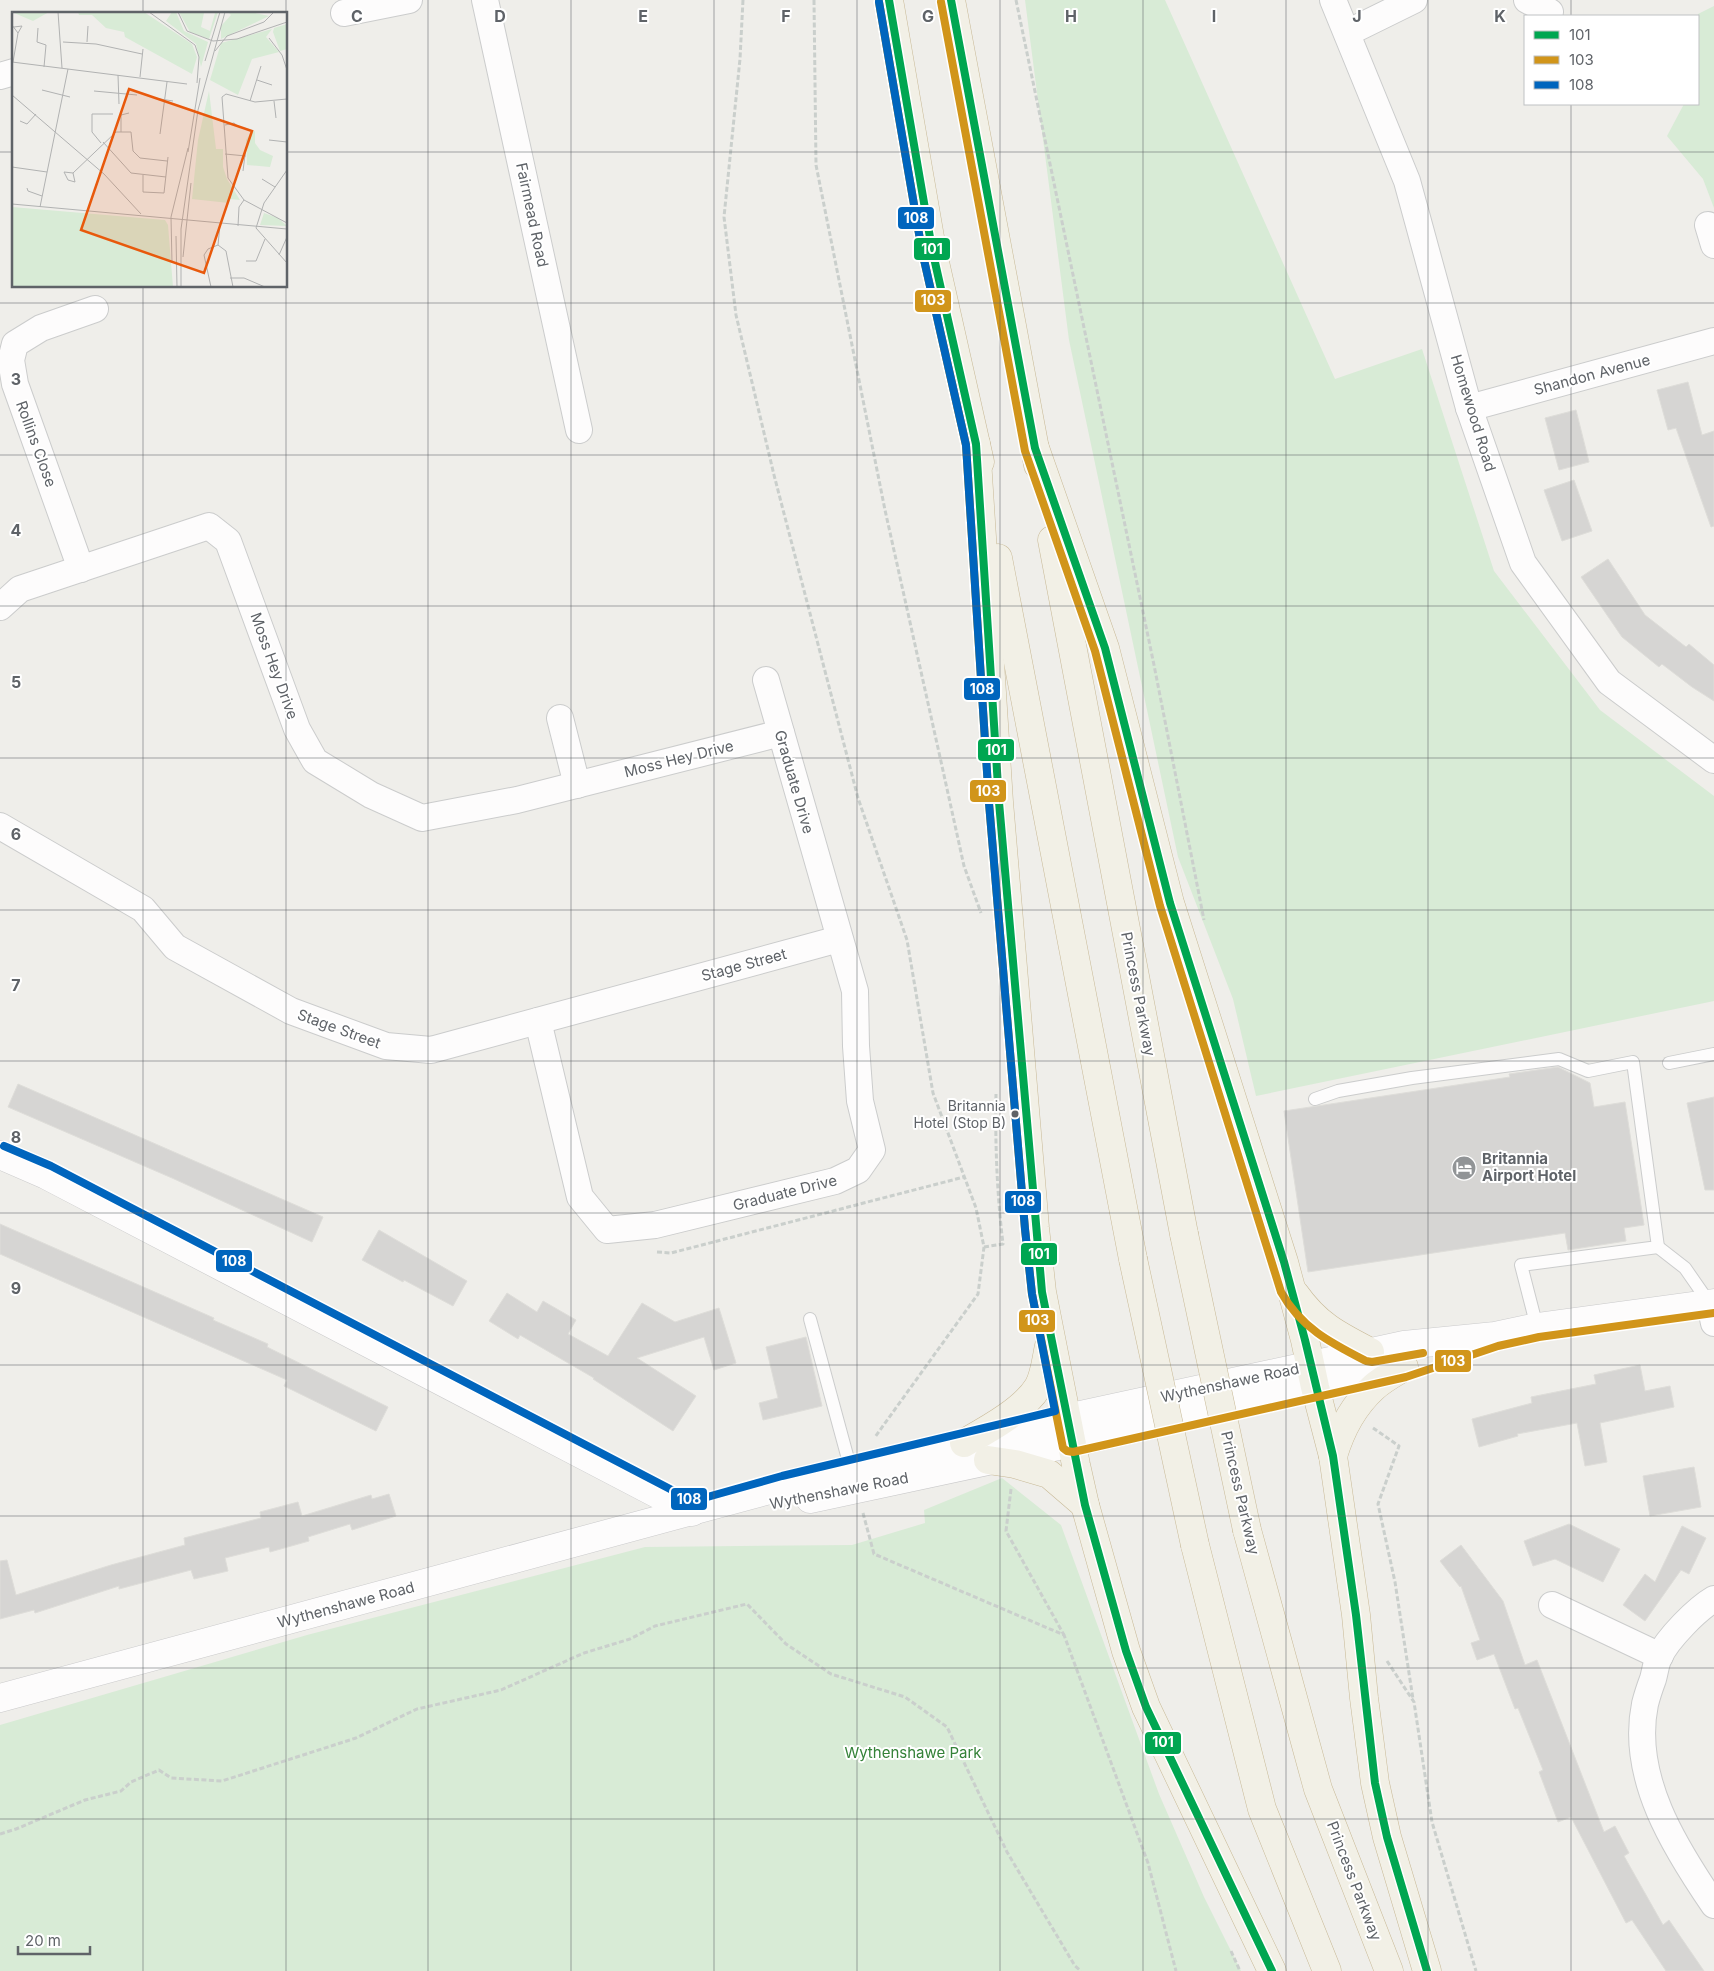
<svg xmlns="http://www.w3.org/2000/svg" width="1714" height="1971" font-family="Inter,sans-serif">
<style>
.green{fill:#d8ebd6}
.building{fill:#d6d5d3;stroke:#deddd9}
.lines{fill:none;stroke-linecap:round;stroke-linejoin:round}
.service-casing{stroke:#cbcccc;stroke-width:14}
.minor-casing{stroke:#cbcccc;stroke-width:28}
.secondary-casing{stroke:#cacacb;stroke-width:29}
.trunk-casing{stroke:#c8b996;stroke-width:29}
.path{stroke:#cacfcc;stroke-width:3;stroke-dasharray:5 2.5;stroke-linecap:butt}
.service{stroke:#fdfcfc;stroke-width:12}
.minor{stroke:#fdfcfc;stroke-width:26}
.secondary{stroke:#fdfcfc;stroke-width:28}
.trunk{stroke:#f2f0e6;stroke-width:28}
.trunk-bridge-casing{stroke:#c8b996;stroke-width:29;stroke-linecap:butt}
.trunk-bridge{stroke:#f2f0e6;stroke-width:28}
.bus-1-casing{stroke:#fff;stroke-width:11}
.bus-2-casing{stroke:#fff;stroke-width:11}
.bus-3-casing{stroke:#fff;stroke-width:11}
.bus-1{stroke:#00a651;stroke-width:8}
.bus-2{stroke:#d1951a;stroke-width:8}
.bus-3{stroke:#0065bd;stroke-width:8}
.grid{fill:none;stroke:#5f6368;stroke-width:1;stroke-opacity:0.55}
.bus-dot{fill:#5f6368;stroke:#fff;stroke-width:2}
.labels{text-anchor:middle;stroke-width:4;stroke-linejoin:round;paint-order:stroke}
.bus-label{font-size:14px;fill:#5f6368;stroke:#fff;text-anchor:end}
.street-label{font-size:15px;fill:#5f6368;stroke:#fff}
.poi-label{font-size:15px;font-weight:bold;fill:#5f6368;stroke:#fff;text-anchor:start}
.park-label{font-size:15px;fill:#348238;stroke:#fff}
.inset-road{fill:none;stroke:#b1b2b2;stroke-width:1}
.view{fill:#e8590c;fill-opacity:0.15;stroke:#e8590c;stroke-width:2.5}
.inset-edge{fill:none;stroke:#5f6368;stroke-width:2.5}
.grid-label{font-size:16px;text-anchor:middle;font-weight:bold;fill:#5f6368;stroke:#fff;stroke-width:4;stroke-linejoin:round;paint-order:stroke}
.line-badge{stroke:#fff;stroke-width:2}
.badge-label{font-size:14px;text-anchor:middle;font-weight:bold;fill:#fff}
</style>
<rect width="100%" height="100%" fill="#efeeea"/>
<!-- green -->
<g class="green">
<polygon points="1025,0 1165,0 1335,379 1422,349 1494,571 1600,710 1714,796 1714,1001 1256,1096 1233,999 1178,857 1069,340"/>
<polygon points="1714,6 1714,208 1703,179 1667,136 1684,104 1698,104 1698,14"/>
<polygon points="1002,1478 1061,1525 1159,1794 1204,1897 1241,1971 0,1971 0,1725 307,1635 645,1547 852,1545 925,1523 924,1510"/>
</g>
<!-- building -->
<g class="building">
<polygon points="1688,382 1702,435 1714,431 1714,526 1711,527 1676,428 1668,430 1657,390"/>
<polygon points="1576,410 1589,462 1559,470 1545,418"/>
<polygon points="1574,480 1592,531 1562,541 1544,490"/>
<polygon points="1608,559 1645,615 1686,647 1689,644 1714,665 1714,701 1692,687 1662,664 1659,667 1622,637 1581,577"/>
<polygon points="1558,1067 1590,1083 1594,1107 1625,1102 1644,1225 1624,1228 1626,1241 1568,1250 1565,1233 1308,1272 1284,1111 1510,1077 1509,1074"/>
<polygon points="18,1084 323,1217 312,1242 172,1178 8,1107"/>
<polygon points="1714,1097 1714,1190 1705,1190 1687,1103"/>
<polygon points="0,1224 214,1318 213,1320 268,1344 267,1347 388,1407 376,1431 284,1386 287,1380 0,1254"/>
<polygon points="379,1230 467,1281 453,1306 404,1280 403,1282 362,1260"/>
<polygon points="507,1293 537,1312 543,1301 576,1320 568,1334 608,1356 642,1303 675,1322 719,1308 736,1363 714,1370 704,1337 637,1358 696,1396 673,1431 593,1379 594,1378 520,1335 518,1339 489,1321"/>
<polygon points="806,1337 822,1406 763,1420 759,1403 778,1398 766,1347"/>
<polygon points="1640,1365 1645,1391 1670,1386 1674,1407 1600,1423 1607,1462 1585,1466 1577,1423 1517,1434 1518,1436 1479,1447 1472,1419 1532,1403 1531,1397 1596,1384 1594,1375"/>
<polygon points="1694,1467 1701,1507 1650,1516 1643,1476"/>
<polygon points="389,1494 396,1516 352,1530 350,1524 308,1537 309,1541 270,1552 269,1547 225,1558 228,1571 194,1579 191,1570 119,1589 119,1586 35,1613 34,1610 0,1619 0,1561 7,1560 16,1595 111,1565 185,1545 184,1538 261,1518 260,1512 298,1502 302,1516 371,1495 372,1499"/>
<polygon points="1569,1524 1620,1549 1603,1582 1555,1559 1533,1566 1524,1541"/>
<polygon points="1682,1526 1706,1538 1689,1574 1681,1570 1645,1621 1623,1605 1645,1574 1655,1582"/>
<polygon points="1461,1545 1503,1601 1525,1665 1537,1660 1604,1832 1615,1826 1629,1853 1624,1856 1663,1925 1669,1920 1704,1971 1666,1971 1632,1920 1626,1923 1571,1817 1558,1822 1539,1772 1543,1770 1518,1708 1515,1709 1494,1654 1477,1660 1471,1643 1480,1640 1461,1586 1460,1587 1440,1561"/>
</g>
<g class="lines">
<defs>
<g id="service">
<polyline points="1669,1063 1714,1054"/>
<polyline points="1315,1099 1338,1091 1412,1078 1559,1059 1588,1071 1633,1062 1658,1247 1521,1265 1537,1327"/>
<polyline points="1658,1247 1685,1268 1710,1304"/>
<polyline points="810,1319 851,1470"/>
</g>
<g id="minor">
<polyline points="485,0 579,430"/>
<polyline points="1333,0 1407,181 1469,408 1523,563 1609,682 1714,760"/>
<polyline points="1527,0 1550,12"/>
<polyline points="344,13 409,0"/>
<polyline points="1347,33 1414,0"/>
<polyline points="0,76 14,72"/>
<polyline points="1708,225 1714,245"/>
<polyline points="1469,408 1714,341"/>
<polyline points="81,569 15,384 11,360 15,344 41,328 95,309"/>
<polyline points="0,607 20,589 209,526 228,541 297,729 315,761 371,795 422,818 517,800 781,733"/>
<polyline points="560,718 577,785"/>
<polyline points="0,826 143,909 175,947 291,1011 386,1046 431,1050 839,939"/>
<polyline points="538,1021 580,1197 607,1230 655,1225 835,1181 858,1170 872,1150 860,1101 856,1046 855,991 766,680"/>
<polyline points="1710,1304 1714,1323"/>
<path d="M 1714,1599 C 1697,1609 1668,1638 1659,1657 C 1656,1663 1655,1672 1653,1679 C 1650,1687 1647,1696 1645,1704 C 1630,1777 1675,1848 1714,1905"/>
<polyline points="1552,1605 1660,1656"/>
</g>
<g id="secondary">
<polyline points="0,1155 46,1175 692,1512"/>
<polyline points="810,1499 1058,1446 1403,1367"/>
<polyline points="0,1698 784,1486 1053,1421 1404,1345 1495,1336 1537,1327 1714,1303"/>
</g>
<g id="trunk">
<polyline points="889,0 932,249 980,462"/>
<polyline points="951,0 1038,465"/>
<polyline points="976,444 999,802 1035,1228 1042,1292 1076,1465 1085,1505 1126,1651 1146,1707 1272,1971"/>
<polyline points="1035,448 1105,648 1170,903 1284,1262 1305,1340 1315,1387 1333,1456 1356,1615 1364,1698 1375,1783 1387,1837 1427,1971"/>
<polyline points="1052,540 1184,1234"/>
<polyline points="998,558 1133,1259"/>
<path d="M 1295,1294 C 1317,1325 1337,1335 1370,1352"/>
<path d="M 964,1443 C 987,1430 1024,1410 1038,1387 C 1045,1375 1046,1359 1049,1346"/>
<path d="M 1333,1456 C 1341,1429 1353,1406 1374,1387 C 1383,1379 1394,1373 1404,1367"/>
<polyline points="988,1460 1015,1464 1049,1474 1085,1505"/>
<polyline points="1247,1530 1318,1789 1389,1971"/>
<polyline points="1195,1545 1262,1809 1327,1971"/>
</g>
</defs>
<!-- service casing -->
<use href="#service" class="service-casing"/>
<!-- minor casing -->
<use href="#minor" class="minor-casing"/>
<!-- secondary casing -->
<use href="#secondary" class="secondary-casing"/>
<!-- trunk casing -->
<use href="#trunk" class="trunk-casing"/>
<!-- path -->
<g class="path">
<polyline points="743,0 740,59 724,217 736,315 774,475 858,798 907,940 933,1093 976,1208 984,1247 978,1294 875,1437"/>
<polyline points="814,0 816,165 885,510 940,757 964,866 981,913"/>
<polyline points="1016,0 1154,665 1204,920"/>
<path d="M 984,1247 L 1003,1244 C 997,1194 995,1144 996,1094"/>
<polyline points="657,1252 671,1253 964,1177"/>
<polyline points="1373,1428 1399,1446 1378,1504 1395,1582 1413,1699"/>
<polyline points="1011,1489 1006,1531 1064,1635"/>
<polyline points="863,1513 874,1554 1064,1635 1148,1863 1176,1971"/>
<polyline points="1387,1661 1414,1702 1432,1822 1476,1971"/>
<polyline points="0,1834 16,1829 85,1800 121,1791 131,1782 159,1770 171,1778 222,1781 356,1738 417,1709 501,1690 584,1653 630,1639 655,1626 747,1604 786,1644 831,1674 905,1697 947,1727 1007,1852 1075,1966 1081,1971"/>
<polyline points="1231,1951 1240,1971"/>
</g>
<!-- service -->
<use href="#service" class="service"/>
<!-- minor -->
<use href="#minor" class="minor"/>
<!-- secondary -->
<use href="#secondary" class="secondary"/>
<!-- trunk -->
<use href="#trunk" class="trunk"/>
<defs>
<g id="trunk-bridge">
<polyline points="1184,1234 1247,1530"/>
<polyline points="1133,1259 1195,1545"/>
</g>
</defs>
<!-- trunk-bridge casing -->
<use href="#trunk-bridge" class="trunk-bridge-casing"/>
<!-- trunk-bridge -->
<use href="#trunk-bridge" class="trunk-bridge"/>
<defs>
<g id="bus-1">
<polyline points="889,0 932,249 976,444 999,802 1042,1292 1085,1505 1126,1651 1146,1707 1272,1971"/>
<polyline points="951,0 1035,448 1105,648 1170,903 1284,1262 1305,1340 1333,1456 1356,1615 1375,1783 1387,1837 1427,1971"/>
</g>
<g id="bus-2">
<polyline points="879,2 922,251 966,445 989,803 1025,1229 1032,1294 1063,1448 1067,1451 1073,1452 1406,1377 1498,1346 1539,1337 1714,1313"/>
<path d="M 941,2 L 1025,451 L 1095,651 L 1160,906 L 1281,1292 C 1301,1328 1331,1343 1366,1361 L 1372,1362 L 1423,1353"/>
</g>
<polyline id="bus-3" points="4,1146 51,1166 693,1501 782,1476 1055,1411 1032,1294 1025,1229 989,803 966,445 922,251 879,2"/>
</defs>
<!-- bus-1 casing -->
<use href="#bus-1" class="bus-1-casing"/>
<!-- bus-2 casing -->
<use href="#bus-2" class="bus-2-casing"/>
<!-- bus-3 casing -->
<use href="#bus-3" class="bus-3-casing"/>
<!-- bus-1 -->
<use href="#bus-1" class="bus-1"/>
<!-- bus-2 -->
<use href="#bus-2" class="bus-2"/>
<!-- bus-3 -->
<use href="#bus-3" class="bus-3"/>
</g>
<!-- grid -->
<path class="grid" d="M 143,0 L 143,14M 286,0 L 286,14M 428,0 L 428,1971M 571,0 L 571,1971M 714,0 L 714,1971M 857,0 L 857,1971M 1000,0 L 1000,1971M 1143,0 L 1143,1971M 1286,0 L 1286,1971M 1428,0 L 1428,1971M 1571,0 L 1571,16M 1571,104 L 1571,1971M 0,152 L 14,152M 286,152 L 1714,152M 143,286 L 143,1971M 286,286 L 286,1971M 0,303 L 1714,303M 0,455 L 1714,455M 0,606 L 1714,606M 0,758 L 1714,758M 0,910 L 1714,910M 0,1061 L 1714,1061M 0,1213 L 1714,1213M 0,1365 L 1714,1365M 0,1516 L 1714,1516M 0,1668 L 1714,1668M 0,1819 L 1714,1819"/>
<!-- icons -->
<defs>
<symbol id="hotel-disc" viewBox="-11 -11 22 22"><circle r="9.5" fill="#919496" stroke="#fff"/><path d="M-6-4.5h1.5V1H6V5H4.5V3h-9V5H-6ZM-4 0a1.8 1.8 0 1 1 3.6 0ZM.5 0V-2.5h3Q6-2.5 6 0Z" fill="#fff"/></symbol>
</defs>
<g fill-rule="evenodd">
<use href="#hotel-disc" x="1450" y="1154" width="28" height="28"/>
</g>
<!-- markers -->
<circle class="bus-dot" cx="1015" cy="1114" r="4.5"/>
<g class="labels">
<!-- bus labels -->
<g class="bus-label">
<text x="1006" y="1111">Britannia<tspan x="1006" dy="17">Hotel (Stop B)</tspan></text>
</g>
<!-- street labels -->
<g class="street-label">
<text transform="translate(532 215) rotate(78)" y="5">Fairmead Road</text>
<text transform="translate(1592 375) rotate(-15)" y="5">Shandon Avenue</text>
<text transform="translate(1473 413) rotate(73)" y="5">Homewood Road</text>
<text transform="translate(36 444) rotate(70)" y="5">Rollins Close</text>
<text transform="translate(274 666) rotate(70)" y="5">Moss Hey Drive</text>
<text transform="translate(679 759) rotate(-14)" y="5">Moss Hey Drive</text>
<text transform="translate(794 782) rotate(74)" y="5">Graduate Drive</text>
<text transform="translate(744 965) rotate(-15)" y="5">Stage Street</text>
<text transform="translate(1138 994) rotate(79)" y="5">Princess Parkway</text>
<text transform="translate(339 1029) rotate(20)" y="5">Stage Street</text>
<text transform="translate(785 1193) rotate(-14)" y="5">Graduate Drive</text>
<text transform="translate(1230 1383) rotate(-12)" y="5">Wythenshawe Road</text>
<text transform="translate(839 1491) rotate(-11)" y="5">Wythenshawe Road</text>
<text transform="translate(1240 1493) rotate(77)" y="5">Princess Parkway</text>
<text transform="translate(346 1605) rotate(-15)" y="5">Wythenshawe Road</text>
<text transform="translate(1354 1881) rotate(69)" y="5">Princess Parkway</text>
</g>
<!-- poi labels -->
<g class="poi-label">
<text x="1482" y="1164">Britannia<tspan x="1482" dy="17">Airport Hotel</tspan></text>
</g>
<!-- park labels -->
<g class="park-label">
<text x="913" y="1758">Wythenshawe Park</text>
</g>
</g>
<!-- overview -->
<g transform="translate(12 12)">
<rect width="275" height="275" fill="#efeeea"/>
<path d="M 0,0 L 37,0 L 21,9 ZM 66,0 L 132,0 L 180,32 L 185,45 L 180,62 L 113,25 L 112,20 L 94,16 L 80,3 L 67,3 ZM 160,0 L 164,0 L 172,19 L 196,30 L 189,55 L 184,32 L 154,9 ZM 167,0 L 192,1 L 189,15 L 198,19 L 203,1 L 194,0 L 206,0 L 197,27 L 178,20 ZM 216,0 L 239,0 L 257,4 L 209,27 L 209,14 L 219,3 ZM 275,12 L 275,37 L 268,39 L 261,20 L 262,16 ZM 260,17 L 254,25 L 267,40 L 240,47 L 226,83 L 198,68 L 209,31 ZM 197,79 L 204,137 L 211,137 L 211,155 L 215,167 L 228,188 L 218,187 L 217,191 L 180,187 L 186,128 ZM 243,119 L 243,131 L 248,138 L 261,144 L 258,155 L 235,153 L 234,128 L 239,120 ZM 0,195 L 153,208 L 156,213 L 161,275 L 0,275 ZM 252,201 L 266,206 L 275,214 L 248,213 Z" fill="#d8ebd6"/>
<path class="inset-road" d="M 46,0 L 50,56M 137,0 L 183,33 L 187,45 L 185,71M 166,0 L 175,19 L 201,29 L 225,27 L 275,10M 0,13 L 6,21 L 1,50M 2,15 L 10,14 L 6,21M 26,16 L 25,30 L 34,33 L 32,55M 257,26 L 270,43 L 275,58M 51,30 L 84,32 L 130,42M 75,30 L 76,14M 203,39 L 215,24 L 252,10 L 262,0M 193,49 L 208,0M 0,50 L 175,72M 106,63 L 107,92M 128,65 L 131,37M 245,68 L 260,73M 30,78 L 58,85M 82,79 L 125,83M 0,83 L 92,162 L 129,202M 142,86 L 161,89M 275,87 L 243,90 L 214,82 L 210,85 L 216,166 L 232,188 L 275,211M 238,89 L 249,54M 262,89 L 264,106M 8,109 L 15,112 L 24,102M 213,113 L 222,111 L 228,116M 109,120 L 109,103 L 117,101M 148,122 L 155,70M 257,128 L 275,130M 91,130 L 119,161 L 154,165M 89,131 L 80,120 L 80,102 L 101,102M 176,140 L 188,66M 213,142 L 234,144M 0,155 L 35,160M 275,158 L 252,191 L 244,216 L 275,251M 231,159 L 234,135M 61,161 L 63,170 L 56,168 L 52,160 L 61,161 L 104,120 L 119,120 L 121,139 L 128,146 L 155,149M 131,163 L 131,180 L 152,181 L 156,145M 250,167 L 263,175M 15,176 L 16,179 L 30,184M 0,192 L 275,217M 28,195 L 56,57M 226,214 L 227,195 L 232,188M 164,224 L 165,275M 206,233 L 214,239 L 221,275M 206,233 L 208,213M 267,243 L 275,225M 171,245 L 179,171M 234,249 L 244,249 L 253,227M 160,251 L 159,205 L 176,136M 218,266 L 232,266 L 253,275M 169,275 L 169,217 L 186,98 L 213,0M 199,275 L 192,243 L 196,237 L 206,233"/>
<path class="view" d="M 117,77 L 240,119 L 192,261 L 69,218 Z"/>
<rect width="275" height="275" class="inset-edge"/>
</g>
<g class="grid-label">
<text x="357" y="22">C</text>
<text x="500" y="22">D</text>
<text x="643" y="22">E</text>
<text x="786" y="22">F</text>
<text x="928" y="22">G</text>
<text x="1071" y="22">H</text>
<text x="1214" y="22">I</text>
<text x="1357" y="22">J</text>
<text x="1500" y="22">K</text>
<text x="16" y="385">3</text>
<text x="16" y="536">4</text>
<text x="16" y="688">5</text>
<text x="16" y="840">6</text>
<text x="16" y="991">7</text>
<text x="16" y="1143">8</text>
<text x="16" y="1294">9</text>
</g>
<g class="line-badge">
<rect x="897" y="206" width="38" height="24" rx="5" fill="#0065bd"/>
<rect x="913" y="237" width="38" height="24" rx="5" fill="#00a651"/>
<rect x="914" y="289" width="38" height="24" rx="5" fill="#d1951a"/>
<rect x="963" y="677" width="38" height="24" rx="5" fill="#0065bd"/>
<rect x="977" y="738" width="38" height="24" rx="5" fill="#00a651"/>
<rect x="969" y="779" width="38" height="24" rx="5" fill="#d1951a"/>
<rect x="1004" y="1190" width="38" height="24" rx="5" fill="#0065bd"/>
<rect x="1020" y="1242" width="38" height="24" rx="5" fill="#00a651"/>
<rect x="215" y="1249" width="38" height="24" rx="5" fill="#0065bd"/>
<rect x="1018" y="1309" width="38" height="24" rx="5" fill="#d1951a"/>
<rect x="1434" y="1349" width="38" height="24" rx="5" fill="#d1951a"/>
<rect x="670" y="1487" width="38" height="24" rx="5" fill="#0065bd"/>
<rect x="1144" y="1731" width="38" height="24" rx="5" fill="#00a651"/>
</g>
<g class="badge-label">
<text x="916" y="223">108</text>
<text x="932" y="254">101</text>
<text x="933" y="305">103</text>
<text x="982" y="694">108</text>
<text x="996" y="755">101</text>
<text x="988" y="796">103</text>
<text x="1023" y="1206">108</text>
<text x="1039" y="1259">101</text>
<text x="234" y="1266">108</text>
<text x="1037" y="1325">103</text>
<text x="1453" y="1366">103</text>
<text x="689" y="1504">108</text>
<text x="1163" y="1747">101</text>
</g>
<!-- legend -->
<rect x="1524" y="15" width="175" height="90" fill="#ffffff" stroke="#bfc1c3"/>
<rect x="1534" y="31" width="25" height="8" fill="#00a651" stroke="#bfc1c3"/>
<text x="1569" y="40" font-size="15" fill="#5f6368">101</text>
<rect x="1534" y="56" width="25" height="8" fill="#d1951a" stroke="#bfc1c3"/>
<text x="1569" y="65" font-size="15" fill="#5f6368">103</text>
<rect x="1534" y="81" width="25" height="8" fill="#0065bd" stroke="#bfc1c3"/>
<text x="1569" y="90" font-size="15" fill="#5f6368">108</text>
<!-- scale -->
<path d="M18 1946v8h72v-8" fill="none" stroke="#5f6368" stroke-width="2.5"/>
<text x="25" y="1946" font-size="15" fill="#5f6368" stroke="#ffffff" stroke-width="4" paint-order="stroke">20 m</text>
</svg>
